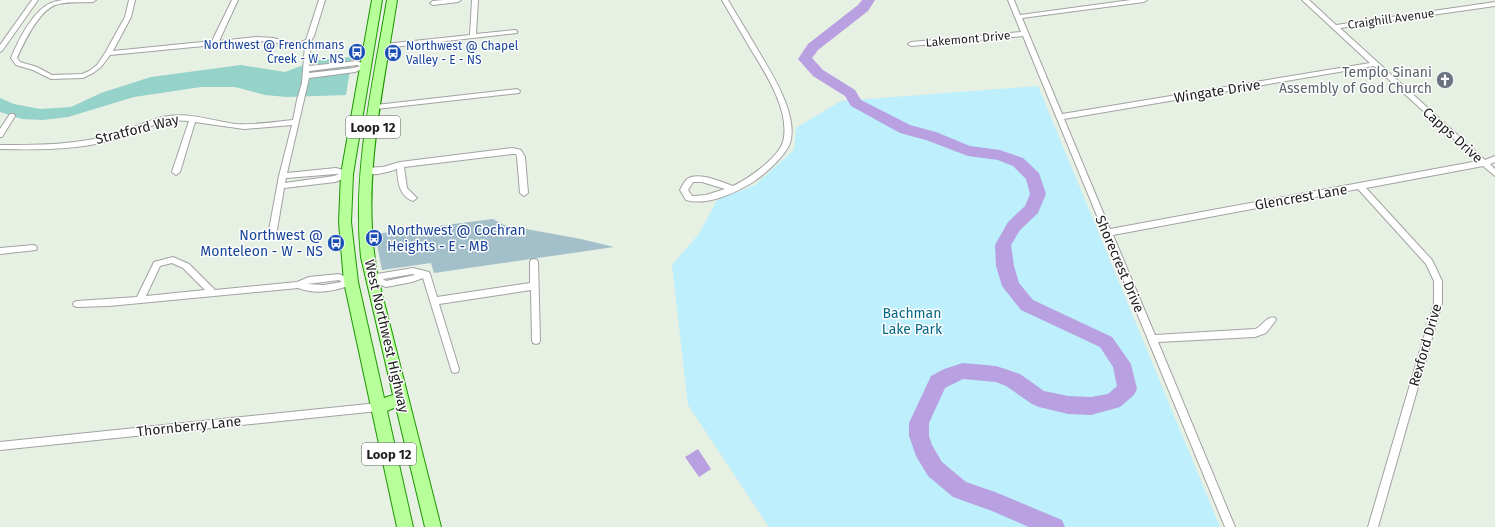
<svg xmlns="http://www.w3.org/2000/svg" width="1495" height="527" font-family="'Fira Sans',sans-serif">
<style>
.forest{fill:#95d2c9}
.cemetery{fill:#a3bfca}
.park{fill:#bdeffd}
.water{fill:#b8a0e1}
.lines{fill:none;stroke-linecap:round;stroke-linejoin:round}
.river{fill:#b8a0e1;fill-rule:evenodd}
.minor-casing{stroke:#a2a2a2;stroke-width:2}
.primary-casing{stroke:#1d9800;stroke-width:2}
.minor{fill:#fff;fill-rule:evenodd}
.primary{fill:#b7ff99;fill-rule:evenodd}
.labels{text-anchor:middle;stroke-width:3;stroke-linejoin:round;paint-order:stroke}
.far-street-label{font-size:12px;fill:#1e1e1e;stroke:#fff}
.far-transit-label{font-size:12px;fill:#164399;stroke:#fff;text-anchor:end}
.shield{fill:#fff;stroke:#626262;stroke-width:1}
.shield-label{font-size:13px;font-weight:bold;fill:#1e1e1e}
.worship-label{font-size:14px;fill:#5b616d;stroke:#fff;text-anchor:end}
.street-label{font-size:14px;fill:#1e1e1e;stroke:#fff}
.transit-label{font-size:14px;fill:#164399;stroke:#fff;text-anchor:start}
.park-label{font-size:14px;fill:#036885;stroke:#fff}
</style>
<rect width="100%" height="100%" fill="#e6f0e3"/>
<!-- forest -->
<polygon class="forest" points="352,57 346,95 287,97 265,95 235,87 201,87 134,97 68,117 43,120 22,119 0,112 0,98 14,104 40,109 71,107 101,93 151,77 241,65 285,72 317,60"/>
<!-- cemetery -->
<polygon class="cemetery" points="493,219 504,225 581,239 614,247 434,273 431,263 382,270 375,234"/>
<!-- park -->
<polygon class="park" points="1038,86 1220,527 769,527 688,405 672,265 699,234 717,200 755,185 794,150 796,128 841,101"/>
<!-- water -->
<polygon class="water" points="698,449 711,469 699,477 685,457"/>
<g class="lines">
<!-- river -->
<polygon class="river" points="862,0 875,0 868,11 818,50 812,58 823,70 855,90 861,100 910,125 936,132 970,146 1000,150 1023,158 1039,173 1046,194 1038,213 1020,230 1011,245 1014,266 1019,283 1033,300 1112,337 1131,364 1137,389 1134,395 1120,407 1091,415 1068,414 1039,407 1032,404 1006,386 996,382 963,379 945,388 929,423 929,436 932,445 942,462 966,482 995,492 1062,520 1065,527 1029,527 992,511 953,497 928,476 916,456 909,436 909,423 931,376 944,369 963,363 996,366 1020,374 1044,391 1068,396 1091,397 1108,394 1117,386 1113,367 1100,347 1021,310 1002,286 996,266 995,245 1008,222 1025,206 1030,194 1026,179 1013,166 998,160 968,156 926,140 900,133 851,106 845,96 813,76 798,59 808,44 858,5"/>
<defs>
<g id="minor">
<polygon points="32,0 38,0 2,51 0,52 0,45"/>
<path d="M 63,0 L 96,0 L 93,2 C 81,3 67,1 55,5 C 38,12 24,42 17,58 L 20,62 L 37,67 L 52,75 L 82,74 L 89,71 L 97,65 L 105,53 L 125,17 L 129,0 L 135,0 L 131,17 L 113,51 L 212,41 L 232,0 L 238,0 L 219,41 L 257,37 L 273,38 L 296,44 L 306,40 L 319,0 L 325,0 L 314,36 L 311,41 L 309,66 L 357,61 L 369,66 L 355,72 L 309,78 L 287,173 L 336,168 L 350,172 L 351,174 L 350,176 L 335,182 L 284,188 L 277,230 L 273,233 L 269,230 L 279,176 L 292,125 L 244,129 L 195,122 L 180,172 L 176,175 L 172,172 L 189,121 L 170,120 L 163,122 C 148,126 134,133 120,138 C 81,150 40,150 0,149 L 0,145 C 38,145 78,145 115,134 C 133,129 150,118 169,116 C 192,113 213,121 235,124 C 255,125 274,122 293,120 L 297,100 L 302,83 L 305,45 L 297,48 L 273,42 L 257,41 L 110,55 L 101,67 L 93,73 L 83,78 L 51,79 L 33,70 L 16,65 L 11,58 C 18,41 33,10 51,3 C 54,1 59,1 63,0 ZM 357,65 L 360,66 L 354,68 L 309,73 L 309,71 ZM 336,174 L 339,174 L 334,176 L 285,183 L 286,178 Z"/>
<polygon points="443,0 461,0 458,2 433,5 430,3 433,1"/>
<polygon points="472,0 478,0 476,34 515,30 517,31 517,33 385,48 382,46 385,44 470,35"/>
<path d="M 722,0 L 728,0 C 737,16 747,31 756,47 C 770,71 799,114 790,143 C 785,157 763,176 750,184 C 732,194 707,206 686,200 L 680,190 C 682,186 684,182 687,179 C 697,171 722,182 733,186 C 748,179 778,158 783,142 C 791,112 765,72 750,48 C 741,32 731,16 722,0 ZM 693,182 L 702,182 L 725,189 L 706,195 L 694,196 L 692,196 L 688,190 Z"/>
<path d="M 1008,0 L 1014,0 L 1020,15 L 1131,0 L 1147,0 L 1144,2 L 1022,18 L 1062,114 L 1370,63 L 1302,0 L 1309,0 L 1336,25 L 1495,2 L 1495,6 L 1340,28 L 1485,160 L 1495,156 L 1495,162 L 1490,164 L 1495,169 L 1495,176 L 1483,166 L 1366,188 L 1432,260 L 1442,281 L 1442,303 L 1378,527 L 1368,527 L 1434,303 L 1434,281 L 1426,264 L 1358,189 L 1113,235 L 1155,335 L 1255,329 C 1262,327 1267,315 1275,318 L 1276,320 L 1266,333 L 1255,337 L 1158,342 L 1235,527 L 1225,527 L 1023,36 L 911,46 L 908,44 L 911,42 L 1021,32 ZM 1374,66 L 1478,161 L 1110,229 L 1064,119 Z"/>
<polygon points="517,89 520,91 519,93 376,109 373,107 376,105"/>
<polygon points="10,114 14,114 15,116 2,137 0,137 0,129"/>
<path d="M 513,148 L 521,150 L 525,157 L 528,193 L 524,196 L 520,193 L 517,157 L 516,154 L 513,154 L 404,167 L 407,188 L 417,198 L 413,201 C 399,196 398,182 397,169 C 388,172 370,178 362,171 L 366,168 L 383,167 L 400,162 Z"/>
<polygon points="33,245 36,246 37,248 36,250 0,254 0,248"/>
<path d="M 173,257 L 189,264 L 215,290 L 297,282 L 309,277 L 339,274 L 354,280 L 355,282 L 354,284 C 335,291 317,295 298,288 L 109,306 L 77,307 L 74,306 L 73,304 L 74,302 L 77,301 L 137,297 L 154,262 ZM 172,263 L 183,268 L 205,290 L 146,296 L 160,266 ZM 339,280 L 342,282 L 324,285 L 307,284 Z"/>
<path d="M 534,259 L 537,260 L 538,262 L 540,340 L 539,343 L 536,344 L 533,343 L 532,340 L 531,290 L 439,304 L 459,369 L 458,372 L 455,373 L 452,372 L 451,369 L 423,278 L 412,282 L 386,287 L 368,280 L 367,278 L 368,276 L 371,275 L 413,268 L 429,272 L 430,274 L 437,297 L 530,283 L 530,262 L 531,260 ZM 413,274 L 415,275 L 386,281 L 383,279 Z"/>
<polygon points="378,403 381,404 383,407 381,410 378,411 0,450 0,442"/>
</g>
<path id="primary" d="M 372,0 L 382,0 L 353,174 L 351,222 L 358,282 L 384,398 L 393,395 L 361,257 C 352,171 373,84 387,0 L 397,0 C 383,91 360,187 378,278 L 441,527 L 425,527 L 396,407 L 387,411 L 413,527 L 397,527 L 344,282 L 339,222 L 341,174 Z"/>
</defs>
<!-- minor casing -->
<use href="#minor" class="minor-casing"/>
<!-- primary casing -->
<use href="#primary" class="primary-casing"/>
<!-- minor -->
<use href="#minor" class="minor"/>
<!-- primary -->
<use href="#primary" class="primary"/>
</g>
<!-- icons -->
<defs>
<symbol id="bus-disc" viewBox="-11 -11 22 22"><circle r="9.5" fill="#1a4fb4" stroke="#fff"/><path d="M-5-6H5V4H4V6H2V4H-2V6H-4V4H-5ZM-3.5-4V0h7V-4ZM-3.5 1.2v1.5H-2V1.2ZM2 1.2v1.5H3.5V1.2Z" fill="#fff"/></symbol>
<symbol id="church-disc" viewBox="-11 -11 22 22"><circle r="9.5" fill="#6b7280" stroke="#fff"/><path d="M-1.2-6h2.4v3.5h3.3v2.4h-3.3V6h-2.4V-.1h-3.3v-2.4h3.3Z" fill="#fff"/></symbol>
</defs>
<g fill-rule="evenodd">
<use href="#bus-disc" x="347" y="42" width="20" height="20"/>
<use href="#bus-disc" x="383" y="43" width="20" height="20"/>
<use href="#church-disc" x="1435" y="70" width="20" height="20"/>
<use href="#bus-disc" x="364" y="228" width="20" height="20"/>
<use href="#bus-disc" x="326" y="233" width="20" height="20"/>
</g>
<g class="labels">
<!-- far-street labels -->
<g class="far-street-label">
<text transform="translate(1391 19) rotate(-8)" y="4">Craighill Avenue</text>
<text transform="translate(968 39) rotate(-5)" y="4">Lakemont Drive</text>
</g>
<!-- far-transit labels -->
<g class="far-transit-label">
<text x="344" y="49">Northwest @ Frenchmans<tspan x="344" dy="14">Creek - W - NS</tspan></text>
<text x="406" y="50" text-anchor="start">Northwest @ Chapel<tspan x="406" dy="14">Valley - E - NS</tspan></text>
</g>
<!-- shield labels -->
<g class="shield">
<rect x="346" y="116" width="54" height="22" rx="3"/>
<rect x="362" y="443" width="54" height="22" rx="3"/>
</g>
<g class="shield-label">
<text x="373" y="132">Loop 12</text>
<text x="389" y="459">Loop 12</text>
</g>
<!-- worship labels -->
<g class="worship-label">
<text x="1432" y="77">Templo Sinani<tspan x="1432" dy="16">Assembly of God Church</tspan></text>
</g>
<!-- street labels -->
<g class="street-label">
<text transform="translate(1217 91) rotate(-9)" y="5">Wingate Drive</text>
<text transform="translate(137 129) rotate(-14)" y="5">Stratford Way</text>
<text transform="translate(1453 135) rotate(42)" y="5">Capps Drive</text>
<text transform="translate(1301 197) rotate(-10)" y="5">Glencrest Lane</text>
<text transform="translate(1120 264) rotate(67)" y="5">Shorecrest Drive</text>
<text transform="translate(387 336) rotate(77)" y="5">West Northwest Highway</text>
<text transform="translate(1425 345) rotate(-74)" y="5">Rexford Drive</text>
<text transform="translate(189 426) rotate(-6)" y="5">Thornberry Lane</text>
</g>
<!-- transit labels -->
<g class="transit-label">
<text x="387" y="235">Northwest @ Cochran<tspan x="387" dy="16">Heights - E - MB</tspan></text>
<text x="323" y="240" text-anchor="end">Northwest @<tspan x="323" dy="16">Monteleon - W - NS</tspan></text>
</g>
<!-- park labels -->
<g class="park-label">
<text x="912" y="318">Bachman<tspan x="912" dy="16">Lake Park</tspan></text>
</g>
</g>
</svg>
